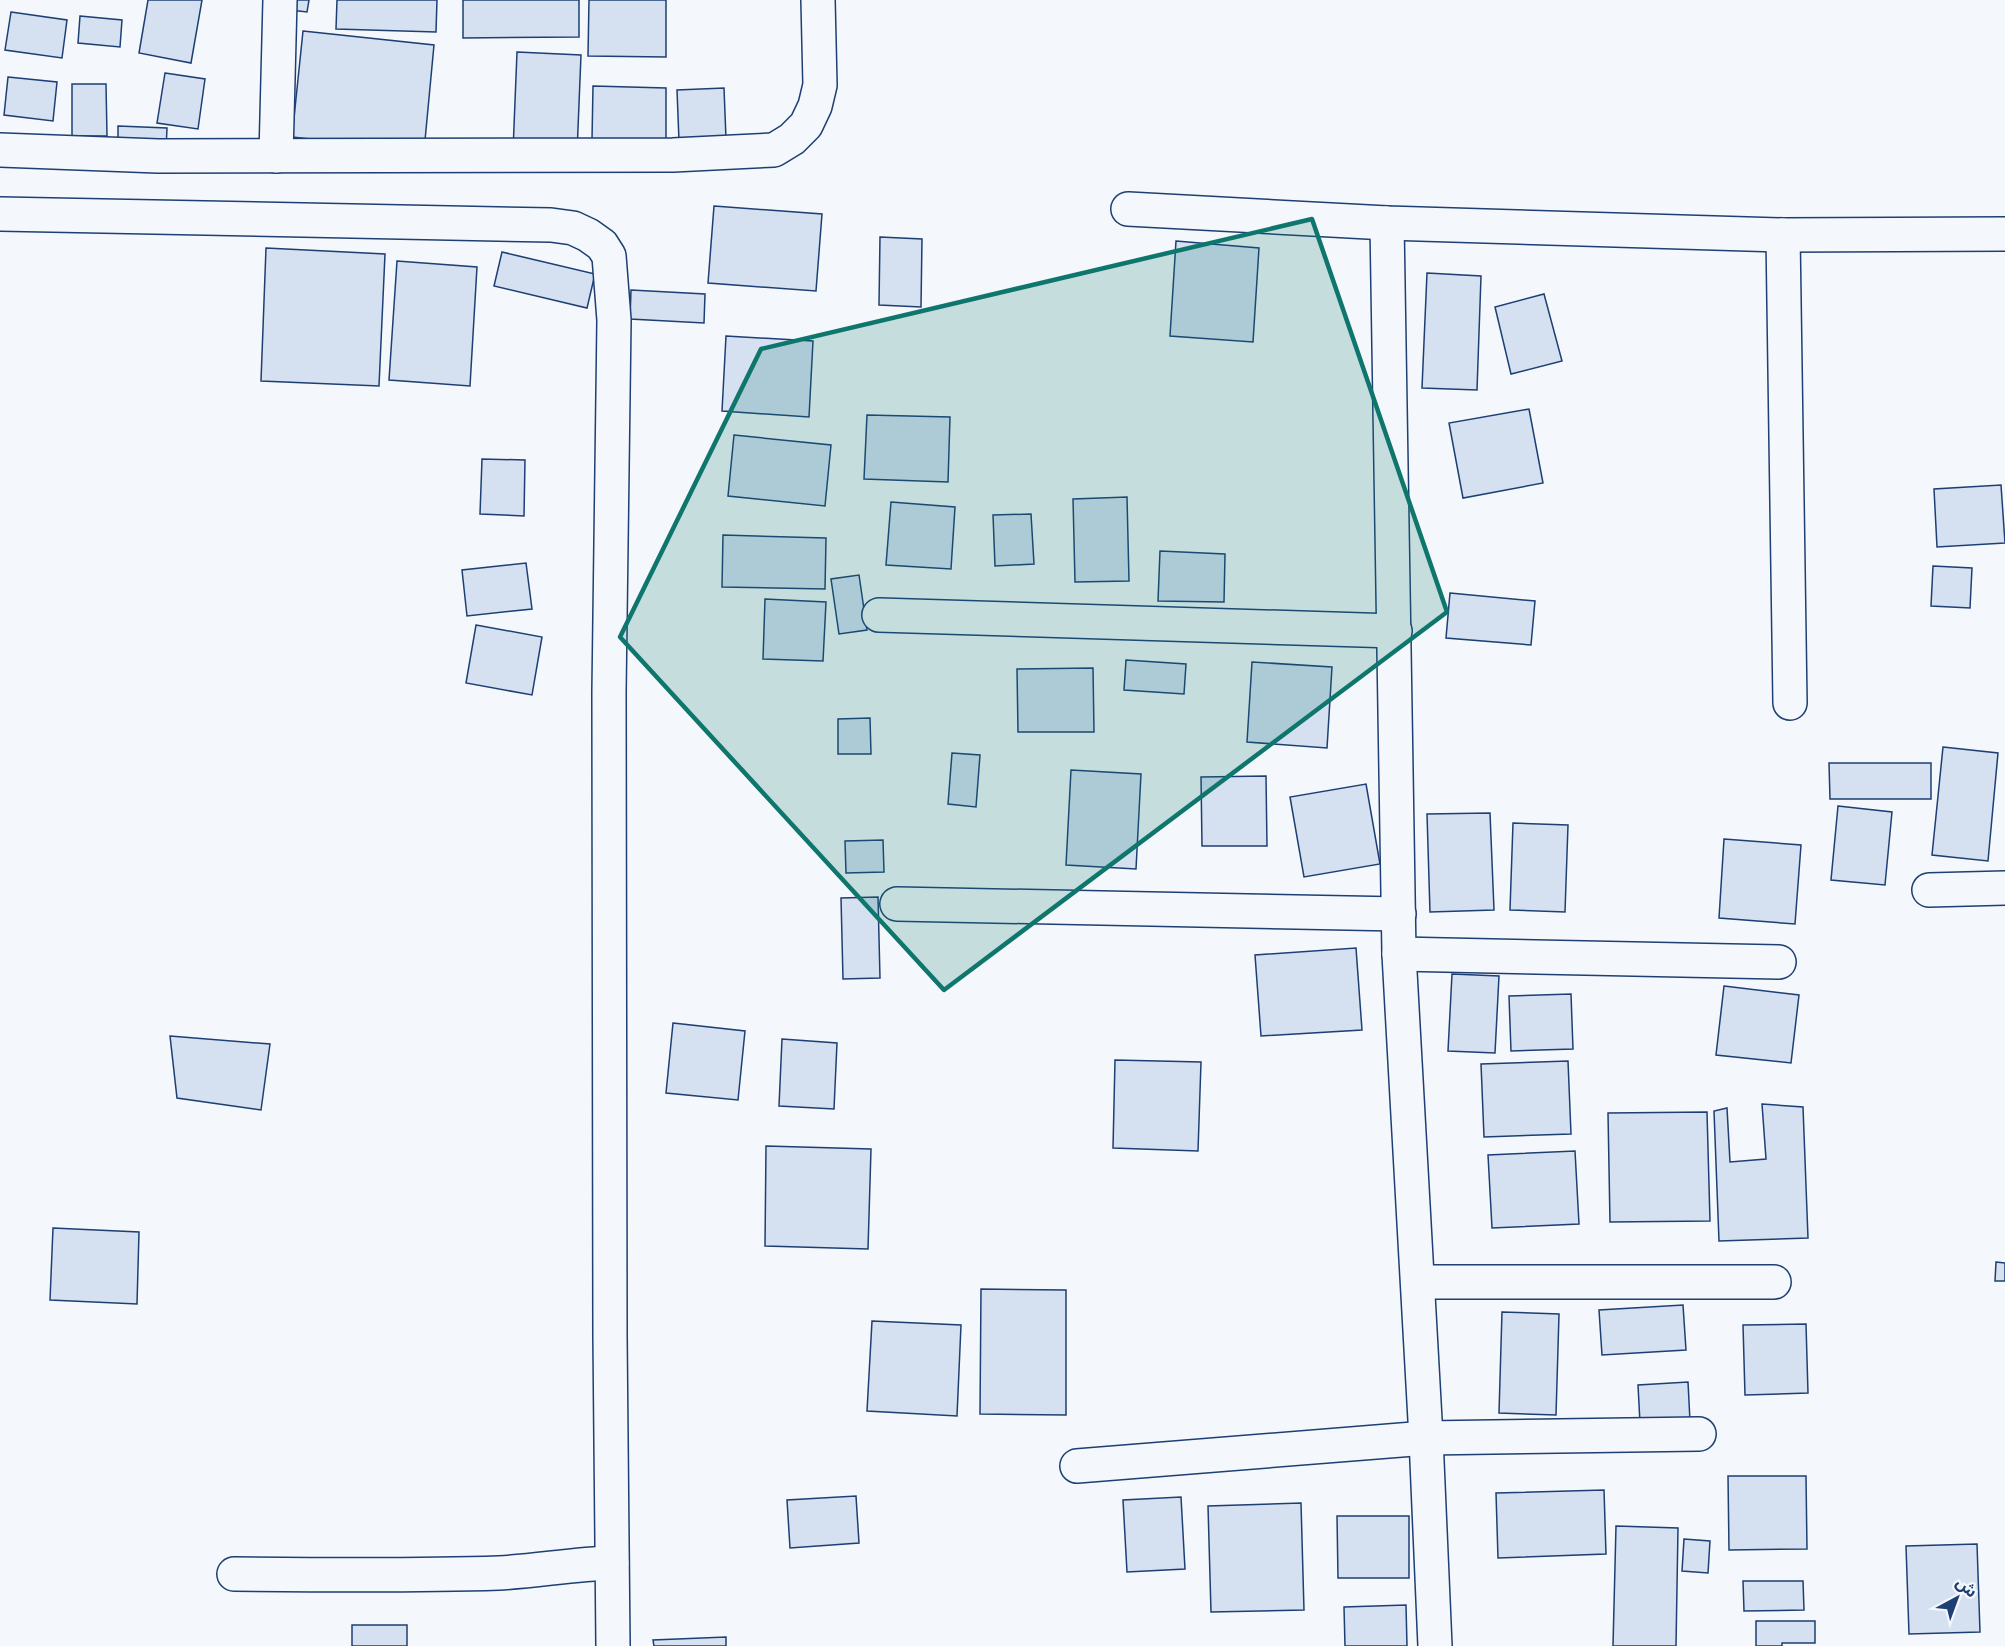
<svg xmlns="http://www.w3.org/2000/svg" width="2005" height="1646" font-family="'Archivo Narrow','Noto Sans Arabic',sans-serif">
<style>
.building{fill:#d5e0f0;stroke:#1d3f73;stroke-width:1.5}
.lines{fill:none;stroke-linecap:round;stroke-linejoin:round}
.street-casing{stroke:#1d3f73;stroke-width:36}
.street{stroke:#f4f7fb;stroke-width:33}
.marked{fill:#0f766e;fill-opacity:0.2;stroke:#0f766e;stroke-width:4.5;stroke-linejoin:round}
</style>
<rect width="100%" height="100%" fill="#f4f7fb"/>
<!-- building -->
<g class="building">
<polygon points="148,0 202,0 191,63 139,53"/>
<polygon points="291,0 309,0 307,12 290,10"/>
<polygon points="337,0 437,0 436,32 336,29"/>
<polygon points="463,0 579,0 579,37 463,38"/>
<polygon points="589,0 666,0 666,57 588,56"/>
<polygon points="11,12 67,20 62,58 5,50"/>
<polygon points="80,16 122,20 120,47 78,43"/>
<polygon points="303,31 434,45 424,151 292,137"/>
<polygon points="517,52 581,55 577,153 513,151"/>
<polygon points="165,73 205,79 198,129 157,123"/>
<polygon points="8,77 57,82 53,121 4,115"/>
<polygon points="72,84 106,84 107,136 72,136"/>
<polygon points="593,86 666,88 666,141 592,140"/>
<polygon points="724,88 726,139 679,141 677,90"/>
<polygon points="118,126 167,128 166,150 118,148"/>
<polygon points="714,206 822,214 816,291 708,283"/>
<polygon points="880,237 922,239 921,307 879,305"/>
<polygon points="1176,241 1259,248 1253,342 1170,336"/>
<polygon points="266,248 385,254 379,386 261,381"/>
<polygon points="502,252 595,274 587,308 494,286"/>
<polygon points="397,261 477,267 470,386 389,380"/>
<polygon points="1427,273 1481,276 1477,390 1422,388"/>
<polygon points="631,290 705,294 704,323 630,319"/>
<polygon points="1544,294 1562,361 1511,374 1495,307"/>
<polygon points="726,336 813,341 809,417 722,411"/>
<polygon points="1529,409 1543,483 1463,498 1449,423"/>
<polygon points="867,415 950,417 948,482 864,479"/>
<polygon points="734,435 831,445 825,506 728,496"/>
<polygon points="482,459 525,460 524,516 480,514"/>
<polygon points="2001,485 2005,543 1937,547 1934,489"/>
<polygon points="1127,497 1129,581 1075,582 1073,499"/>
<polygon points="891,502 955,507 951,569 886,565"/>
<polygon points="1031,514 1034,564 995,566 993,515"/>
<polygon points="723,535 826,538 825,589 722,587"/>
<polygon points="1160,551 1225,554 1224,602 1158,601"/>
<polygon points="526,563 532,609 467,616 462,570"/>
<polygon points="1933,566 1972,568 1970,608 1931,606"/>
<polygon points="859,575 867,630 839,634 831,579"/>
<polygon points="1450,593 1535,601 1531,645 1446,638"/>
<polygon points="765,599 826,602 823,661 763,659"/>
<polygon points="476,625 542,637 532,695 466,683"/>
<polygon points="1126,660 1186,664 1184,694 1124,690"/>
<polygon points="1252,662 1332,667 1327,748 1247,742"/>
<polygon points="1093,668 1094,732 1018,732 1017,669"/>
<polygon points="870,718 871,754 838,754 838,719"/>
<polygon points="1943,747 1998,753 1988,861 1932,855"/>
<polygon points="952,753 980,755 976,807 948,804"/>
<polygon points="1829,763 1931,763 1931,799 1830,799"/>
<polygon points="1071,770 1141,774 1136,869 1066,865"/>
<polygon points="1266,776 1267,846 1202,846 1201,777"/>
<polygon points="1366,784 1380,864 1304,877 1290,797"/>
<polygon points="1838,806 1892,812 1885,885 1831,880"/>
<polygon points="1490,813 1494,910 1430,912 1427,814"/>
<polygon points="1513,823 1568,825 1565,912 1510,910"/>
<polygon points="1724,839 1801,845 1795,924 1719,918"/>
<polygon points="883,840 884,872 846,873 845,841"/>
<polygon points="878,897 880,978 843,979 841,898"/>
<polygon points="1356,948 1362,1030 1261,1036 1255,955"/>
<polygon points="1452,974 1499,976 1495,1053 1448,1051"/>
<polygon points="1724,986 1799,995 1791,1063 1716,1055"/>
<polygon points="1571,994 1573,1049 1511,1051 1509,996"/>
<polygon points="673,1023 745,1031 738,1100 666,1093"/>
<polygon points="170,1036 270,1044 261,1110 177,1098"/>
<polygon points="782,1039 837,1043 834,1109 779,1106"/>
<polygon points="1115,1060 1201,1062 1198,1151 1113,1148"/>
<polygon points="1568,1061 1571,1134 1484,1137 1481,1064"/>
<polygon points="1762,1104 1803,1107 1808,1238 1719,1241 1714,1111 1727,1108 1730,1162 1766,1159"/>
<polygon points="1707,1112 1710,1221 1610,1222 1608,1113"/>
<polygon points="766,1146 871,1149 868,1249 765,1246"/>
<polygon points="1575,1151 1579,1224 1492,1228 1488,1155"/>
<polygon points="53,1228 139,1232 137,1304 50,1300"/>
<polygon points="1996,1262 2005,1263 2005,1281 1995,1281"/>
<polygon points="981,1289 1066,1290 1066,1415 980,1414"/>
<polygon points="1683,1305 1686,1350 1602,1355 1599,1310"/>
<polygon points="1502,1312 1559,1314 1556,1415 1499,1413"/>
<polygon points="872,1321 961,1325 957,1416 867,1411"/>
<polygon points="1806,1324 1808,1393 1745,1395 1743,1325"/>
<polygon points="1688,1382 1690,1421 1640,1423 1638,1385"/>
<polygon points="1728,1476 1806,1476 1807,1549 1729,1550"/>
<polygon points="1604,1490 1606,1554 1498,1558 1496,1493"/>
<polygon points="856,1496 859,1543 790,1548 787,1500"/>
<polygon points="1181,1497 1185,1569 1127,1572 1123,1500"/>
<polygon points="1301,1503 1304,1610 1211,1612 1208,1506"/>
<polygon points="1337,1516 1409,1516 1409,1578 1338,1578"/>
<polygon points="1616,1526 1678,1528 1676,1646 1613,1646"/>
<polygon points="1684,1539 1710,1541 1708,1573 1682,1571"/>
<polygon points="1977,1544 1980,1632 1909,1634 1906,1546"/>
<polygon points="1743,1581 1803,1581 1804,1610 1744,1611"/>
<polygon points="1406,1605 1407,1646 1345,1646 1344,1607"/>
<polygon points="1756,1621 1815,1621 1815,1643 1782,1643 1782,1646 1756,1646"/>
<rect x="352" y="1625" width="55" height="21"/>
<polygon points="726,1637 726,1646 654,1646 653,1640"/>
</g>
<g class="lines">
<defs>
<g id="street">
<polyline points="0,150 158,156 673,155 774,150 792,139 806,125 815,106 820,85 818,0"/>
<polyline points="276,156 280,0"/>
<polyline points="1128,209 1387,223 1783,235 2005,234"/>
<polyline points="0,214 551,225 573,228 588,235 602,245 609,256 614,320 609,692 610,1336 613,1646"/>
<polyline points="1387,223 1399,954 1426,1438 1435,1646"/>
<polyline points="1783,235 1790,703"/>
<polyline points="879,615 1395,631"/>
<polyline points="1929,890 2005,888"/>
<polyline points="897,904 1399,914"/>
<polyline points="1399,954 1779,962"/>
<polyline points="1418,1282 1774,1282"/>
<polyline points="1077,1466 1426,1438 1699,1434"/>
<path d="M 234,1574 C 322,1575 411,1576 499,1573 C 537,1571 574,1564 612,1563"/>
</g>
</defs>
<!-- street casing -->
<use href="#street" class="street-casing"/>
<!-- street -->
<use href="#street" class="street"/>
</g>
<!-- marked area -->
<path class="marked" d="M 1312,219 L 1447,612 L 944,990 L 620,637 L 761,349 Z"/>
<!-- north arrow -->
<g transform="translate(1957 1598) rotate(41)" stroke="#f4f7fb" stroke-width="4.5" paint-order="stroke">
<path d="M0-4.5L10 22L0 15L-10 22Z" fill="#1d3f73"/>
<text y="-9" font-size="16" font-weight="bold" text-anchor="middle" fill="#1d3f73">ش</text>
</g>
</svg>
